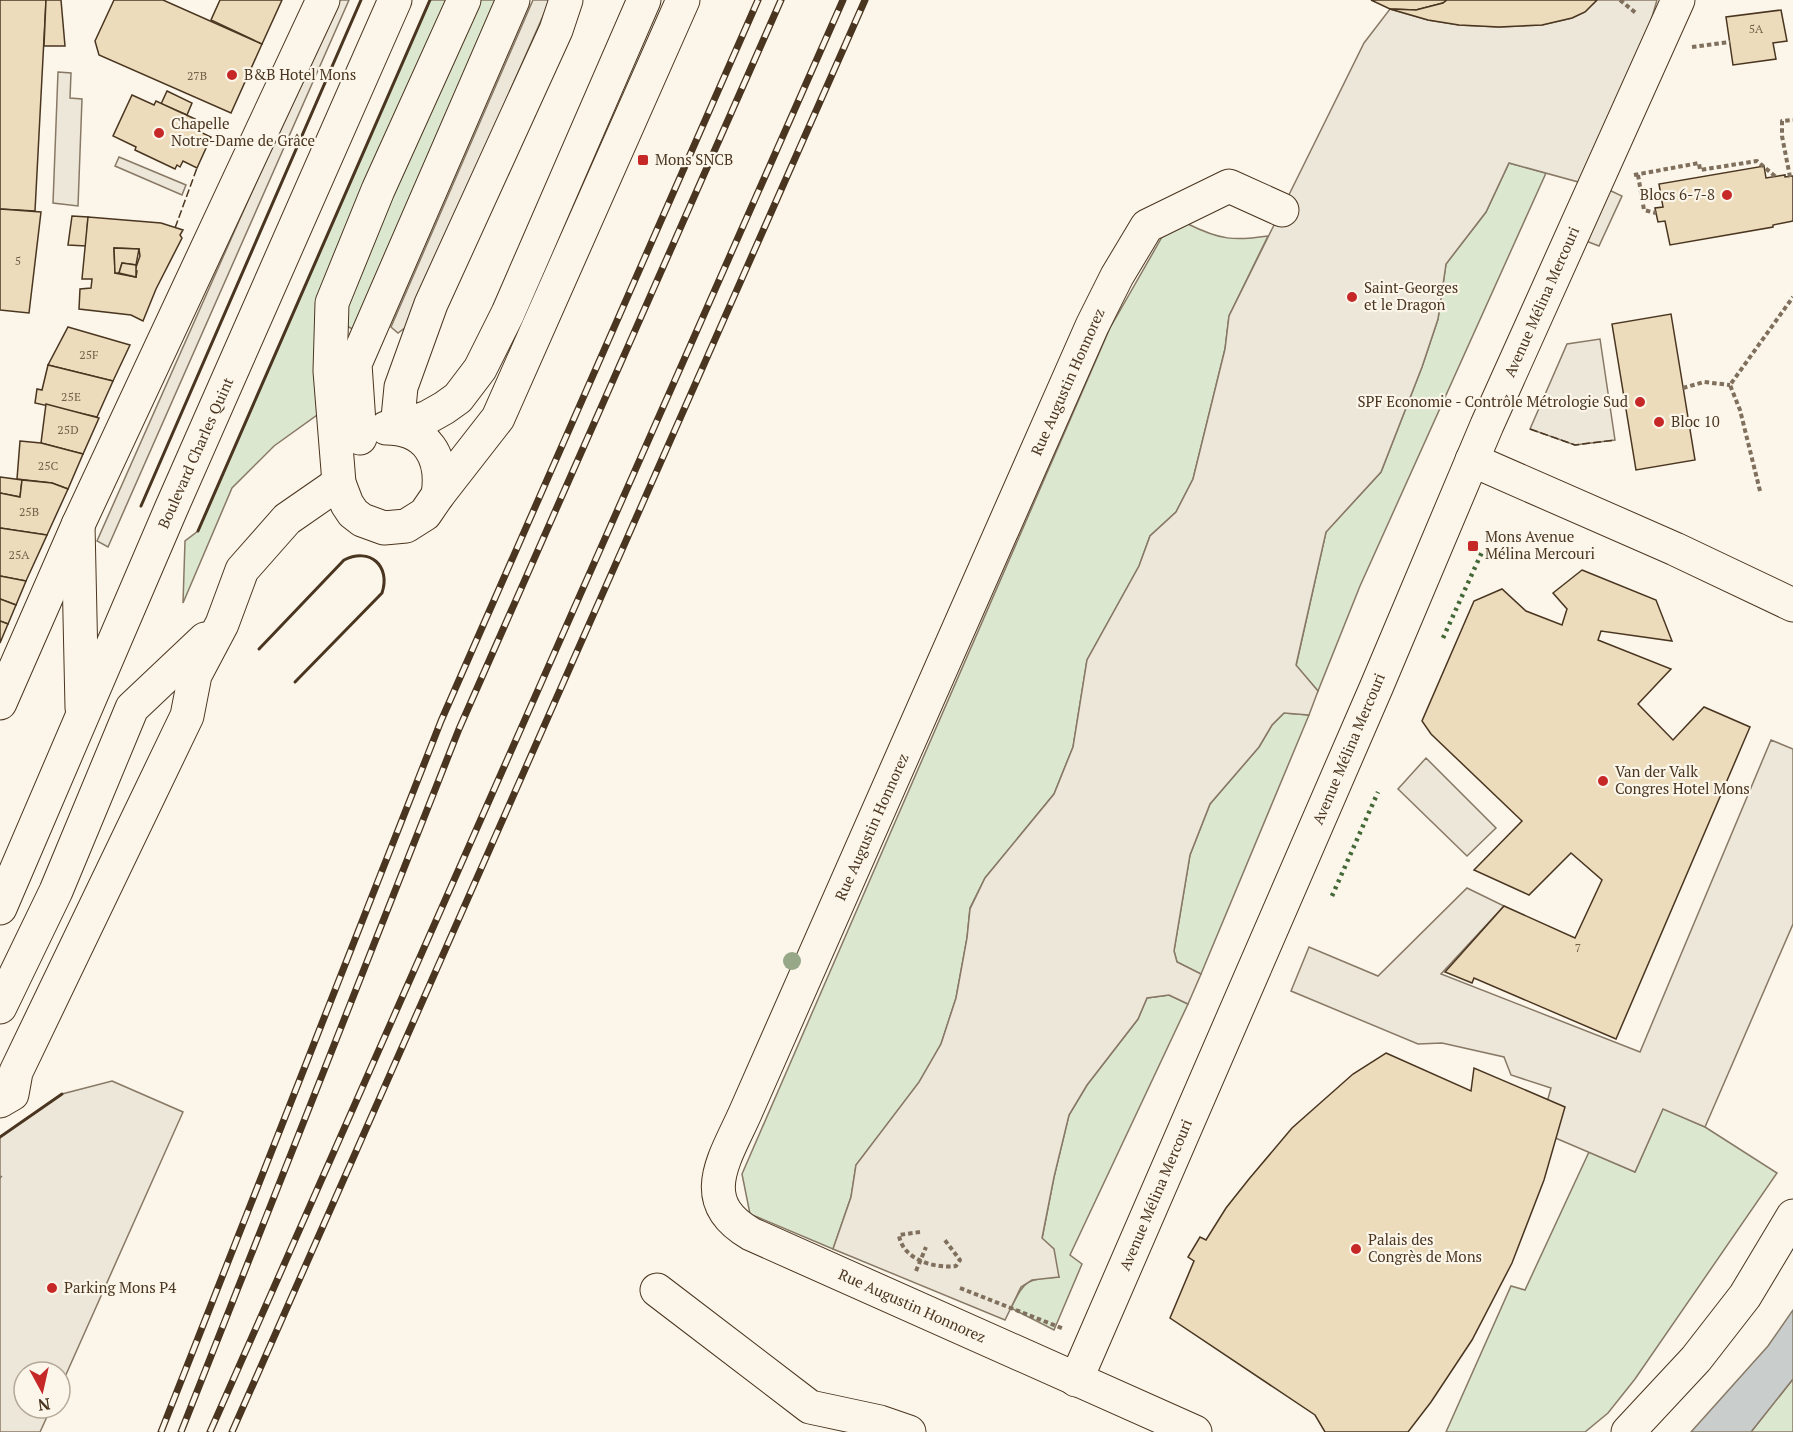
<svg xmlns="http://www.w3.org/2000/svg" width="1793" height="1432" font-family="'PT Serif',serif">
<style>
.green{fill:#dce7d0;stroke:#887966;stroke-width:1.5}
.parking{fill:#ede7d9;stroke:#887966;stroke-width:1.5}
.water{fill:#c9cecd;stroke:#887966;stroke-width:1.5}
.building{fill:#ecdcbc;stroke:#4a3520;stroke-width:1.5;fill-rule:evenodd}
.lines{fill:none;stroke-linecap:round;stroke-linejoin:round}
.minor-casing{stroke:#4a3520;stroke-width:35}
.highway-casing{stroke:#4a3520;stroke-width:35}
.path{stroke:#7f6f5c;stroke-width:4;stroke-dasharray:4.5 3;stroke-linecap:butt}
.minor{stroke:#fbf6e9;stroke-width:33}
.highway{stroke:#fbf6e9;stroke-width:33}
.rail-casing{stroke:#4a3520;stroke-width:7}
.rail{stroke:#fbf6e9;stroke-width:4.5;stroke-dasharray:14;stroke-linecap:butt}
.hedge{stroke:#436837;stroke-width:4.5;stroke-dasharray:3 4.5;stroke-linecap:butt}
.fence{stroke:#4a3520;stroke-width:1.5;stroke-dasharray:8 3;stroke-linecap:butt}
.wall{stroke:#4a3520;stroke-width:3}
.tree{fill:#96a887}
.poi-dot{fill:#c62828;stroke:#fbf6e9;stroke-width:2}
.labels{text-anchor:middle;stroke-width:4.5;stroke-linejoin:round;paint-order:stroke}
.number-label{font-size:12px;fill:#725f47}
.poi-label{font-size:15px;fill:#4a3520;stroke:#fbf6e9;text-anchor:start}
.street-label{font-size:15px;fill:#4a3520;stroke:#fbf6e9}
</style>
<rect width="100%" height="100%" fill="#fbf6e9"/>
<!-- green -->
<g class="green">
<polygon points="430,0 451,0 323,289 317,415 274,446 232,488 183,603 185,541 198,531"/>
<polygon points="477,0 500,0 354,330 347,326 344,318 366,254"/>
<polygon points="1509,163 1546,173 1360,586 1318,691 1296,666 1326,532 1381,472 1422,367 1438,319 1446,264 1486,212"/>
<path d="M 1188,224 C 1220,240 1234,241 1268,236 L 1229,316 L 1225,349 L 1193,479 L 1176,512 L 1150,536 L 1139,566 L 1087,660 L 1073,747 L 1054,794 L 985,878 L 970,908 L 967,938 L 956,998 L 941,1044 L 920,1082 L 856,1165 L 851,1197 L 833,1249 L 750,1214 L 742,1174 L 1110,328 L 1162,237 Z"/>
<polygon points="1284,713 1309,715 1201,974 1177,962 1174,951 1190,855 1210,804 1259,747 1272,725"/>
<path d="M 1169,995 L 1188,1004 L 1070,1255 L 1082,1264 L 1054,1330 L 1011,1308 C 1025,1279 1027,1279 1059,1277 L 1042,1239 L 1054,1177 L 1069,1115 L 1087,1085 L 1138,1019 L 1147,998 Z"/>
<polygon points="1663,1108 1705,1127 1777,1173 1635,1379 1608,1413 1585,1432 1446,1432 1511,1286 1525,1290 1589,1152 1635,1172"/>
<polygon points="1793,1379 1793,1432 1751,1432"/>
</g>
<!-- parking -->
<g class="parking">
<polygon points="337,0 349,0 108,547 97,541"/>
<polygon points="533,0 550,0 406,327 398,333 391,327"/>
<polygon points="1597,0 1657,0 1619,130 1593,186 1509,163 1486,212 1446,264 1438,319 1422,367 1381,472 1326,532 1296,665 1318,691 1309,715 1284,713 1272,725 1259,747 1210,804 1190,855 1174,951 1177,962 1201,974 1188,1004 1169,995 1147,998 1138,1019 1087,1085 1069,1115 1054,1177 1042,1238 1054,1249 1059,1277 1032,1280 1021,1287 1005,1320 833,1249 851,1197 856,1165 919,1082 941,1044 956,998 967,938 970,909 985,878 1054,794 1073,747 1087,660 1139,566 1150,536 1176,512 1193,479 1225,349 1229,316 1364,43 1390,9 1428,20 1459,25 1499,27 1542,25 1572,18 1585,12"/>
<polygon points="58,72 71,73 70,98 82,99 78,206 53,203"/>
<polygon points="119,157 186,185 182,195 115,166"/>
<polygon points="1609,190 1622,196 1599,246 1586,241"/>
<polygon points="1600,339 1615,440 1575,445 1530,429 1567,344"/>
<polygon points="1771,740 1793,749 1793,924 1705,1127 1663,1109 1635,1172 1539,1131 1551,1088 1511,1075 1504,1057 1442,1043 1418,1044 1291,991 1309,947 1378,976 1467,888 1504,906 1441,974 1640,1052"/>
<polygon points="1426,758 1496,828 1467,856 1398,789"/>
<polygon points="112,1081 183,1112 60,1388 60,1372 24,1372 24,1408 51,1408 40,1432 0,1432 0,1137 62,1094"/>
</g>
<!-- water -->
<polygon class="water" points="1793,1310 1793,1379 1751,1432 1691,1432 1768,1346"/>
<!-- building -->
<g class="building">
<polygon points="0,0 46,0 35,211 0,209"/>
<polygon points="46,0 61,0 65,46 44,46"/>
<polygon points="114,0 163,0 262,44 231,113 99,55 95,41"/>
<polygon points="220,0 282,0 262,44 211,20"/>
<polygon points="1371,0 1447,0 1443,3 1416,10 1390,9"/>
<polygon points="1447,0 1597,0 1585,12 1572,18 1542,25 1499,27 1459,25 1428,20 1390,9 1416,10 1443,3"/>
<polygon points="1781,10 1787,41 1773,43 1776,59 1733,65 1726,17"/>
<polygon points="167,91 192,103 187,115 161,104"/>
<polygon points="132,95 154,105 156,101 195,119 193,124 198,127 196,130 211,137 197,168 183,161 180,167 177,165 175,169 135,150 136,147 113,136"/>
<polygon points="1764,166 1766,178 1785,175 1785,177 1793,176 1793,221 1773,225 1773,227 1670,245 1665,221 1658,222 1656,213 1655,208 1663,207 1659,184"/>
<polygon points="0,209 41,212 29,313 0,310"/>
<polygon points="72,216 88,217 86,246 68,245"/>
<path d="M 88,217 L 161,223 L 183,230 L 180,235 L 182,238 L 156,289 L 143,321 L 131,315 L 79,309 L 80,289 L 91,288 L 92,279 L 82,279 ZM 114,248 L 139,249 L 140,256 L 135,270 L 137,271 L 136,277 L 115,273 Z"/>
<polygon points="114,248 139,249 136,265 122,263 119,273 115,273"/>
<polygon points="122,263 136,265 136,277 119,273"/>
<polygon points="1671,314 1695,460 1636,470 1612,324"/>
<polygon points="68,327 130,345 113,381 48,365"/>
<polygon points="48,365 113,381 97,417 35,403 37,389 42,390"/>
<polygon points="46,404 99,418 83,454 41,443"/>
<polygon points="20,441 41,443 83,454 68,489 52,483 17,479"/>
<polygon points="0,477 22,480 20,497 0,493 0,495"/>
<polygon points="22,480 52,483 68,489 47,535 0,528 0,493 20,497"/>
<polygon points="0,528 47,535 26,581 0,576"/>
<polygon points="1582,570 1656,600 1672,641 1601,631 1598,640 1671,669 1638,704 1673,740 1704,707 1750,727 1616,1039 1474,978 1472,983 1445,972 1504,906 1575,938 1602,880 1571,853 1529,895 1474,870 1522,821 1431,734 1422,721 1474,601 1502,589 1526,611 1562,625 1567,609 1553,593"/>
<polygon points="0,576 26,581 16,605 0,599"/>
<polygon points="0,599 16,605 8,624 0,621"/>
<polygon points="0,621 8,624 0,643"/>
<polygon points="1386,1053 1471,1091 1474,1068 1565,1107 1544,1180 1512,1263 1472,1340 1431,1402 1408,1432 1325,1432 1315,1415 1170,1318 1194,1261 1188,1257 1200,1237 1206,1240 1226,1208 1249,1179 1292,1128 1353,1074"/>
</g>
<g class="lines">
<defs>
<g id="minor">
<polyline points="464,0 378,190 332,303 330,371 339,483 347,504 353,513 362,520 384,528 406,526 425,514 438,495 498,418 683,0"/>
<path d="M 386,428 C 427,428 444,457 438,495"/>
<polyline points="397,428 428,417 444,408 458,398 480,369 508,313 644,0"/>
<polyline points="397,428 401,387 431,304 556,30 566,0"/>
<polyline points="360,438 355,364 513,0"/>
<polyline points="1472,460 1675,549 1793,605"/>
<polyline points="0,703 78,525 323,0"/>
<polyline points="0,1007 56,891 132,708 205,639"/>
<polyline points="0,1101 12,1094 16,1072 187,716 195,675 222,624 242,570 287,519 339,483"/>
<polyline points="657,1290 810,1407 880,1422 909,1432"/>
<polyline points="1076,1380 1376,688 1487,425 1678,0"/>
<path d="M 1195,1432 L 751,1234 C 692,1200 727,1156 747,1109 L 1092,326 L 1117,276 L 1147,226 L 1229,186 L 1282,210"/>
<polyline points="1628,1432 1696,1359 1745,1296 1793,1216"/>
</g>
<g id="highway">
<polyline points="78,525 82,708"/>
<polyline points="0,908 171,509 395,0"/>
</g>
</defs>
<!-- minor casing -->
<use href="#minor" class="minor-casing"/>
<!-- highway casing -->
<use href="#highway" class="highway-casing"/>
<!-- path -->
<g class="path">
<polyline points="1620,0 1637,14"/>
<polyline points="1692,47 1730,42"/>
<polyline points="1634,175 1699,163 1700,170 1757,161 1776,177"/>
<polyline points="1638,175 1644,210 1656,213"/>
<polyline points="1790,177 1782,136 1782,121 1793,120"/>
<polyline points="1683,388 1704,382 1730,385"/>
<polyline points="1760,491 1740,410 1730,385 1793,297"/>
<polyline points="0,1177 1,1178"/>
<path d="M 920,1232 L 899,1235 C 902,1259 934,1269 956,1266 L 960,1260 L 944,1239"/>
<polyline points="916,1271 926,1247"/>
<polyline points="960,1288 1064,1329"/>
</g>
<!-- minor -->
<use href="#minor" class="minor"/>
<!-- highway -->
<use href="#highway" class="highway"/>
<defs>
<g id="rail">
<polyline points="161,1432 441,721 758,0"/>
<polyline points="181,1432 459,729 781,0"/>
<polyline points="210,1432 843,0"/>
<polyline points="232,1432 865,0"/>
</g>
</defs>
<!-- rail casing -->
<use href="#rail" class="rail-casing"/>
<!-- rail -->
<use href="#rail" class="rail"/>
<!-- hedge -->
<g class="hedge">
<polyline points="1443,638 1482,552"/>
<polyline points="1332,896 1378,792"/>
</g>
<!-- fence -->
<g class="fence">
<polyline points="175,228 197,168"/>
<polyline points="1530,429 1575,445 1615,440"/>
</g>
<!-- wall -->
<g class="wall">
<polyline points="141,506 361,0"/>
<polyline points="198,531 430,0"/>
<path d="M 259,649 L 344,560 C 370,547 391,566 382,593 L 295,682"/>
<polyline points="0,1137 62,1094"/>
</g>
</g>
<!-- trees -->
<circle class="tree" cx="792" cy="961" r="9"/>
<!-- markers -->
<g class="poi-dot">
<circle cx="232" cy="75" r="6"/>
<circle cx="159" cy="133" r="6"/>
<rect x="637" y="154" width="12" height="12" rx="3"/>
<circle cx="1727" cy="195" r="6"/>
<circle cx="1352" cy="297" r="6"/>
<circle cx="1640" cy="402" r="6"/>
<circle cx="1659" cy="422" r="6"/>
<rect x="1467" y="540" width="12" height="12" rx="3"/>
<circle cx="1603" cy="781" r="6"/>
<circle cx="1356" cy="1249" r="6"/>
<circle cx="52" cy="1288" r="6"/>
</g>
<g class="labels">
<!-- number labels -->
<g class="number-label">
<text x="1756" y="33">5A</text>
<text x="197" y="80">27B</text>
<text x="18" y="265">5</text>
<text x="89" y="359">25F</text>
<text x="71" y="401">25E</text>
<text x="68" y="434">25D</text>
<text x="48" y="470">25C</text>
<text x="29" y="516">25B</text>
<text x="19" y="559">25A</text>
<text x="1578" y="952">7</text>
</g>
<!-- poi labels -->
<g class="poi-label">
<text x="244" y="80">B&amp;B Hotel Mons</text>
<text x="171" y="129">Chapelle<tspan x="171" dy="17">Notre-Dame de Grâce</tspan></text>
<text x="655" y="165">Mons SNCB</text>
<text x="1715" y="200" text-anchor="end">Blocs 6-7-8</text>
<text x="1364" y="293">Saint-Georges<tspan x="1364" dy="17">et le Dragon</tspan></text>
<text x="1628" y="407" text-anchor="end">SPF Economie - Contrôle Métrologie Sud</text>
<text x="1671" y="427">Bloc 10</text>
<text x="1485" y="542">Mons Avenue<tspan x="1485" dy="17">Mélina Mercouri</tspan></text>
<text x="1615" y="777">Van der Valk<tspan x="1615" dy="17">Congres Hotel Mons</tspan></text>
<text x="1368" y="1245">Palais des<tspan x="1368" dy="17">Congrès de Mons</tspan></text>
<text x="64" y="1293">Parking Mons P4</text>
</g>
<!-- street labels -->
<g class="street-label">
<text transform="translate(1542 302) rotate(-66)" y="5">Avenue Mélina Mercouri</text>
<text transform="translate(1068 382) rotate(-66)" y="5">Rue Augustin Honnorez</text>
<text transform="translate(196 453) rotate(-66)" y="5">Boulevard Charles Quint</text>
<text transform="translate(1349 749) rotate(-67)" y="5">Avenue Mélina Mercouri</text>
<text transform="translate(872 827) rotate(-66)" y="5">Rue Augustin Honnorez</text>
<text transform="translate(1156 1195) rotate(-67)" y="5">Avenue Mélina Mercouri</text>
<text transform="translate(912 1306) rotate(24)" y="5">Rue Augustin Honnorez</text>
</g>
</g>
<!-- north arrow -->
<g transform="translate(42 1390) rotate(172)"><circle r="28" fill="#fbf6e9" stroke="#b4a999" stroke-width="1.5"/>
<path d="M0-4.5L10 22L0 15L-10 22Z" fill="#c62828"/>
<text y="-9" font-size="16" font-weight="bold" text-anchor="middle" fill="#4a3520">N</text>
</g>
</svg>
